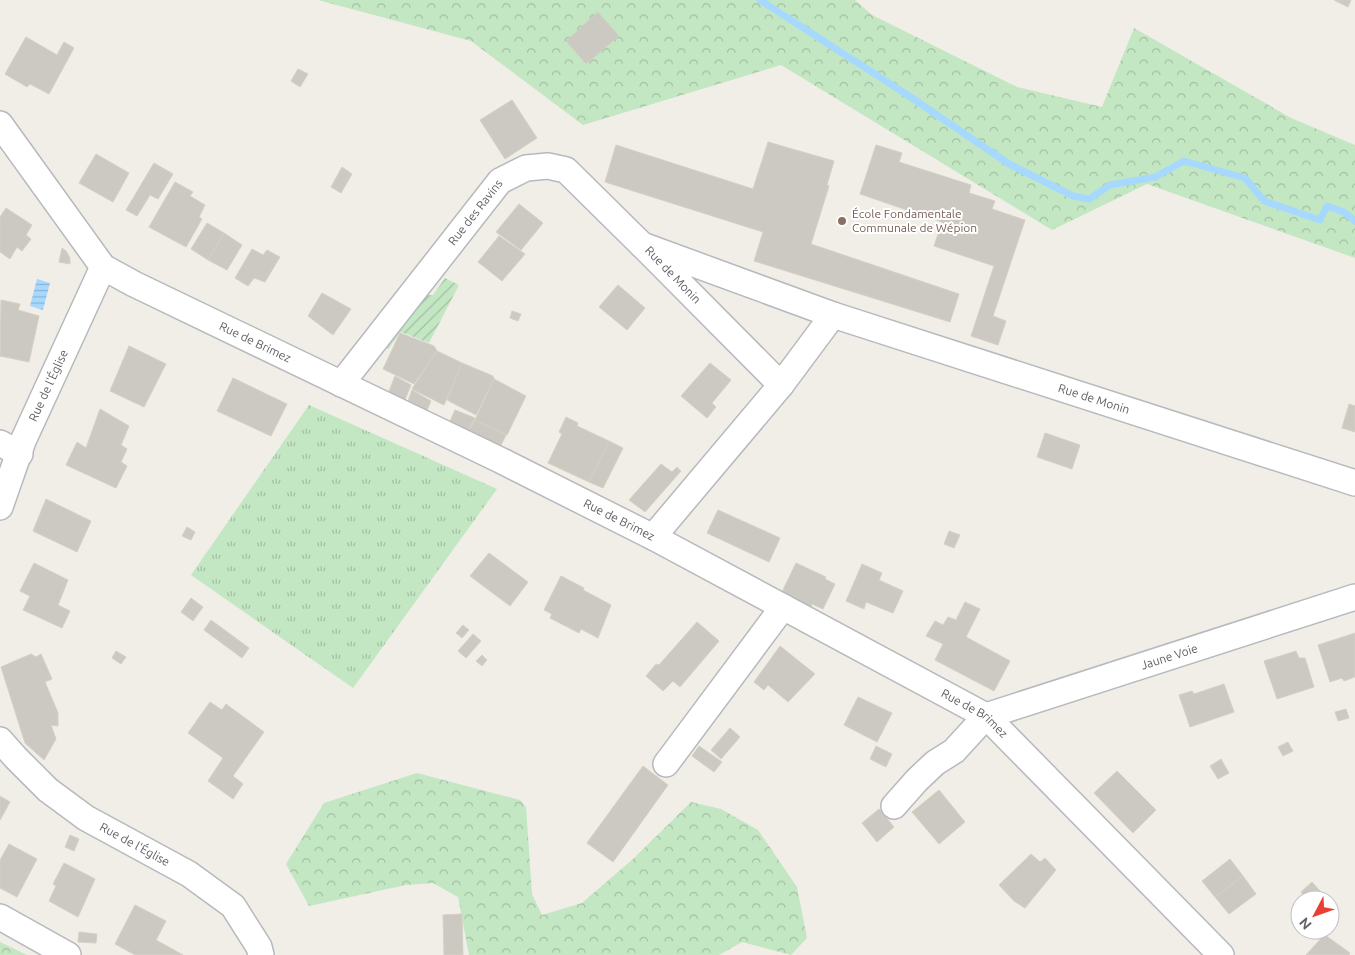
<svg xmlns="http://www.w3.org/2000/svg" width="1355" height="955" font-family="Ubuntu,sans-serif">
<style>
.grass{fill:url(#grass-tufts)}
.forest{fill:url(#forest-crowns)}
.garden{fill:url(#garden-furrows)}
.water{fill:url(#water-rules)}
.lines{fill:none;stroke-linecap:round;stroke-linejoin:round}
.stream{stroke:#a7d9ff;stroke-width:7}
.building{fill:#ccc9c3;stroke:#d5d0c4}
.street-casing{stroke:#b6b9bd;stroke-width:28}
.street{stroke:#fff;stroke-width:25}
.education-dot{fill:#8d6e63;stroke:#fff;stroke-width:2}
.labels{text-anchor:middle;stroke-width:4;stroke-linejoin:round;paint-order:stroke}
.street-label{font-size:12px;fill:#5e6266;stroke:#fff}
.education-label{font-size:12px;fill:#785e54;stroke:#fff;text-anchor:start}
</style>
<defs>
<pattern id="grass-tufts" width="24" height="20" patternUnits="userSpaceOnUse" patternTransform="scale(1.25)"><rect width="24" height="20" fill="#c3e7c3"/><path d="M3 7l-1-3M5 7V3M7 7l1-3M15 17l-1-3M17 17v-4M19 17l1-3" fill="none" stroke="#a2bfa2"/></pattern>
<pattern id="forest-crowns" width="20" height="18" patternUnits="userSpaceOnUse" patternTransform="scale(1.25)"><rect width="20" height="18" fill="#c3e7c3"/><path d="M2 6a3 3 0 1 1 6 0M12 15a3 3 0 1 1 6 0" fill="none" stroke="#a2bfa2"/></pattern>
<pattern id="garden-furrows" width="10" height="10" patternUnits="userSpaceOnUse" patternTransform="scale(1.25)"><rect width="10" height="10" fill="#c3e7c3"/><path d="M-1 1l2-2M0 10L10 0M9 11l2-2" fill="none" stroke="#a2bfa2"/></pattern>
<pattern id="water-rules" width="6" height="5" patternUnits="userSpaceOnUse" patternTransform="scale(1.25)"><rect width="6" height="5" fill="#a7d9ff"/><path d="M0 2.5h6" fill="none" stroke="#8bb3d2"/></pattern>
</defs>
<rect width="100%" height="100%" fill="#f0eee6"/>
<!-- grass -->
<polygon class="grass" points="309,405 497,489 353,688 191,575"/>
<!-- forest -->
<g class="forest">
<polygon points="318,0 855,0 872,15 1017,87 1102,107 1134,28 1291,118 1355,145 1355,258 1147,184 1052,230 781,65 583,125 471,41"/>
<polygon points="417,773 520,800 526,807 532,894 542,915 582,903 633,859 691,802 721,809 758,830 797,887 807,938 791,955 742,942 719,955 469,955 458,897 433,883 406,885 309,906 286,864 324,803"/>
<polygon points="0,942 27,955 0,955"/>
</g>
<!-- garden -->
<polygon class="garden" points="445,278 459,285 429,343 401,332 388,349 382,346 420,295 433,295"/>
<!-- water -->
<polygon class="water" points="37,279 50,283 43,310 30,306"/>
<g class="lines">
<!-- stream -->
<polyline class="stream" points="760,0 909,96 1009,164 1073,196 1089,199 1110,185 1155,177 1184,161 1245,178 1264,201 1320,220 1327,206 1344,212 1355,221"/>
</g>
<!-- building -->
<g class="building">
<polygon points="1334,0 1351,0 1348,7"/>
<polygon points="598,12 619,36 586,64 566,41"/>
<polygon points="26,37 57,55 64,42 74,48 49,94 30,84 27,87 5,74"/>
<polygon points="298,69 308,74 300,87 291,81"/>
<polygon points="512,100 537,138 505,159 480,120"/>
<polygon points="768,142 834,161 827,185 829,186 811,244 959,294 950,322 754,261 763,232 605,182 616,145 753,189"/>
<polygon points="876,145 902,153 899,162 971,185 969,193 995,201 992,209 1025,220 993,316 1006,321 998,345 971,336 994,266 934,246 942,222 860,194"/>
<polygon points="96,154 129,173 113,202 79,183"/>
<polygon points="154,163 173,174 158,199 150,195 137,216 126,210"/>
<polygon points="342,167 352,174 341,193 331,187"/>
<polygon points="175,182 193,192 190,196 205,205 199,217 202,219 186,247 149,227"/>
<polygon points="519,204 543,223 521,250 496,232"/>
<polygon points="6,208 32,225 26,235 31,239 22,251 17,247 10,259 0,252 0,217"/>
<polygon points="207,223 224,233 208,260 191,249"/>
<polygon points="224,233 242,245 227,270 208,260"/>
<polygon points="499,236 525,254 502,281 478,262"/>
<polygon points="62,248 66,251 70,258 70,264 59,262"/>
<polygon points="252,249 263,255 267,250 280,257 265,282 254,278 248,286 235,278"/>
<polygon points="618,285 645,308 627,330 599,307"/>
<polygon points="322,293 351,309 333,335 308,316"/>
<polygon points="1,300 20,304 18,310 39,316 29,362 0,356"/>
<polygon points="512,311 521,314 518,321 510,318"/>
<polygon points="400,333 434,346 437,351 414,384 383,369"/>
<polygon points="129,346 166,364 144,407 110,391"/>
<polygon points="437,351 462,363 444,405 412,389"/>
<polygon points="462,363 493,376 494,379 476,415 447,400"/>
<polygon points="710,363 731,380 712,403 716,407 707,418 681,396"/>
<polygon points="395,376 411,385 402,407 386,399"/>
<polygon points="233,378 287,404 271,436 217,411"/>
<polygon points="494,379 526,396 507,435 475,420"/>
<polygon points="412,390 431,401 424,417 405,409"/>
<polygon points="1349,404 1355,406 1355,432 1342,428"/>
<polygon points="100,409 129,426 121,445 127,449 121,462 127,466 116,488 66,465 77,442 86,448"/>
<polygon points="455,410 475,418 465,436 447,428"/>
<polygon points="566,417 578,423 577,426 609,441 589,482 548,463 562,434 559,432"/>
<polygon points="475,420 506,435 496,455 465,436"/>
<polygon points="1045,433 1080,445 1072,469 1037,457"/>
<polygon points="609,441 623,448 603,488 589,482"/>
<polygon points="661,464 672,472 677,467 681,471 645,512 629,500"/>
<polygon points="46,499 91,521 77,552 33,531"/>
<polygon points="718,510 780,538 769,562 707,533"/>
<polygon points="187,527 195,532 191,540 182,536"/>
<polygon points="949,531 960,535 954,548 944,544"/>
<polygon points="489,553 528,582 510,606 470,576"/>
<polygon points="34,563 68,580 58,605 70,611 62,628 23,610 30,596 20,591"/>
<polygon points="796,563 826,577 825,579 835,584 823,609 812,604 811,607 782,592"/>
<polygon points="862,564 882,573 879,580 903,591 893,613 866,602 864,609 846,601"/>
<polygon points="561,576 584,588 583,590 611,605 598,638 581,629 579,633 550,618 552,614 544,610"/>
<polygon points="191,598 203,607 193,621 181,612"/>
<polygon points="965,602 980,609 966,637 1010,661 994,691 935,660 943,644 926,636 935,621 943,625 948,617 956,620"/>
<polygon points="211,620 249,648 242,658 204,630"/>
<polygon points="697,622 719,641 680,687 673,681 663,691 646,676 656,664 659,665"/>
<polygon points="463,625 469,630 462,638 456,633"/>
<polygon points="1355,633 1355,677 1344,681 1342,678 1330,682 1318,645"/>
<polygon points="473,634 481,641 466,658 458,651"/>
<polygon points="780,646 815,674 788,702 768,685 764,690 754,682"/>
<polygon points="116,651 126,657 121,664 112,658"/>
<polygon points="1296,651 1299,658 1305,658 1314,687 1277,699 1264,661"/>
<polygon points="31,654 36,657 41,654 52,679 45,682 58,713 58,726 51,725 56,739 44,760 25,743 1,667"/>
<polygon points="482,655 487,660 482,666 476,661"/>
<polygon points="1224,684 1234,712 1190,727 1179,695 1192,691 1194,694"/>
<polygon points="858,697 892,713 877,742 844,725"/>
<polygon points="210,702 222,710 226,704 264,732 233,776 243,784 233,799 208,781 223,758 188,733"/>
<polygon points="1346,709 1349,718 1338,721 1335,712"/>
<polygon points="730,728 740,737 721,759 711,750"/>
<polygon points="1288,742 1293,751 1283,756 1278,747"/>
<polygon points="699,746 722,762 714,772 692,756"/>
<polygon points="876,746 892,754 886,767 870,759"/>
<polygon points="1221,759 1229,773 1218,779 1210,766"/>
<polygon points="643,766 668,785 613,862 587,843"/>
<polygon points="1117,771 1156,810 1133,833 1094,793"/>
<polygon points="939,790 965,822 939,844 912,812"/>
<polygon points="0,796 10,802 0,820"/>
<polygon points="879,809 894,827 877,842 862,823"/>
<polygon points="70,835 79,839 74,851 65,847"/>
<polygon points="9,844 37,859 17,897 0,888 0,860"/>
<polygon points="1031,854 1040,862 1045,858 1056,870 1025,908 1014,901 999,885"/>
<polygon points="1230,859 1243,876 1215,897 1202,881"/>
<polygon points="64,863 95,879 78,917 49,901 56,886 53,884"/>
<polygon points="1243,876 1256,894 1229,914 1215,897"/>
<polygon points="1312,882 1327,899 1325,900 1308,900 1301,892"/>
<polygon points="135,905 166,921 156,940 183,955 135,955 115,944"/>
<polygon points="462,914 463,955 444,955 443,915"/>
<polygon points="79,932 97,934 96,943 78,942"/>
<polygon points="1325,934 1325,935 1350,953 1349,955 1306,955"/>
</g>
<g class="lines">
<defs>
<g id="street">
<path id="s1" d="M 0,124 L 103,267 L 134,284 L 500,460 L 653,537 L 986,716 L 1221,955"/>
<path id="s2" d="M 341,384 L 500,181 L 526,168 L 548,166 L 566,170 L 642,245"/>
<polyline points="781,385 642,245 833,315"/>
<polyline points="0,443 20,454"/>
<path id="s3" d="M 0,507 L 23,441 L 103,267"/>
<path id="s4" d="M 653,537 L 781,385 L 833,315 L 1355,483"/>
<path id="s5" d="M 0,740 L 16,758 L 48,790 L 86,818 L 189,874 L 233,906 L 259,947 L 261,955"/>
<polyline points="666,764 783,607"/>
<path id="s6" d="M 894,806 L 917,780 L 935,763 L 954,751 L 986,716 L 1355,597"/>
<polyline points="0,917 68,955"/>
</g>
</defs>
<!-- street casing -->
<use href="#street" class="street-casing"/>
<!-- street -->
<use href="#street" class="street"/>
</g>
<!-- markers -->
<circle class="education-dot" cx="842" cy="221" r="5"/>
<g class="labels">
<!-- street labels -->
<g class="street-label">
<text dy="4" stroke="none"><textPath href="#s2" startOffset="218">Rue des Ravins</textPath></text>
<text transform="translate(673 275) rotate(46)" y="4">Rue de Monin</text>
<text dy="4" stroke="none"><textPath href="#s1" startOffset="346">Rue de Brimez</textPath></text>
<text dy="4" stroke="none"><textPath href="#s3" startOffset="131">Rue de l'Église</textPath></text>
<text dy="4" stroke="none"><textPath href="#s4" startOffset="560">Rue de Monin</textPath></text>
<text dy="4" stroke="none"><textPath href="#s1" startOffset="751">Rue de Brimez</textPath></text>
<text dy="4" stroke="none"><textPath href="#s6" startOffset="322">Jaune Voie</textPath></text>
<text dy="4" stroke="none"><textPath href="#s1" startOffset="1156">Rue de Brimez</textPath></text>
<text dy="4" stroke="none"><textPath href="#s5" startOffset="172">Rue de l'Église</textPath></text>
</g>
<!-- education labels -->
<g class="education-label">
<text x="852" y="218">École Fondamentale<tspan x="852" dy="14">Communale de Wépion</tspan></text>
</g>
</g>
<!-- north arrow -->
<g transform="translate(1315 915) rotate(229)"><circle r="24" fill="#ffffff" stroke="#bfc0c2"/>
<path d="M0-4L9 19L0 12L-9 19Z" fill="#e94033"/>
<text y="-8" font-size="14" font-weight="bold" text-anchor="middle" fill="#5e6266">N</text>
</g>
</svg>
